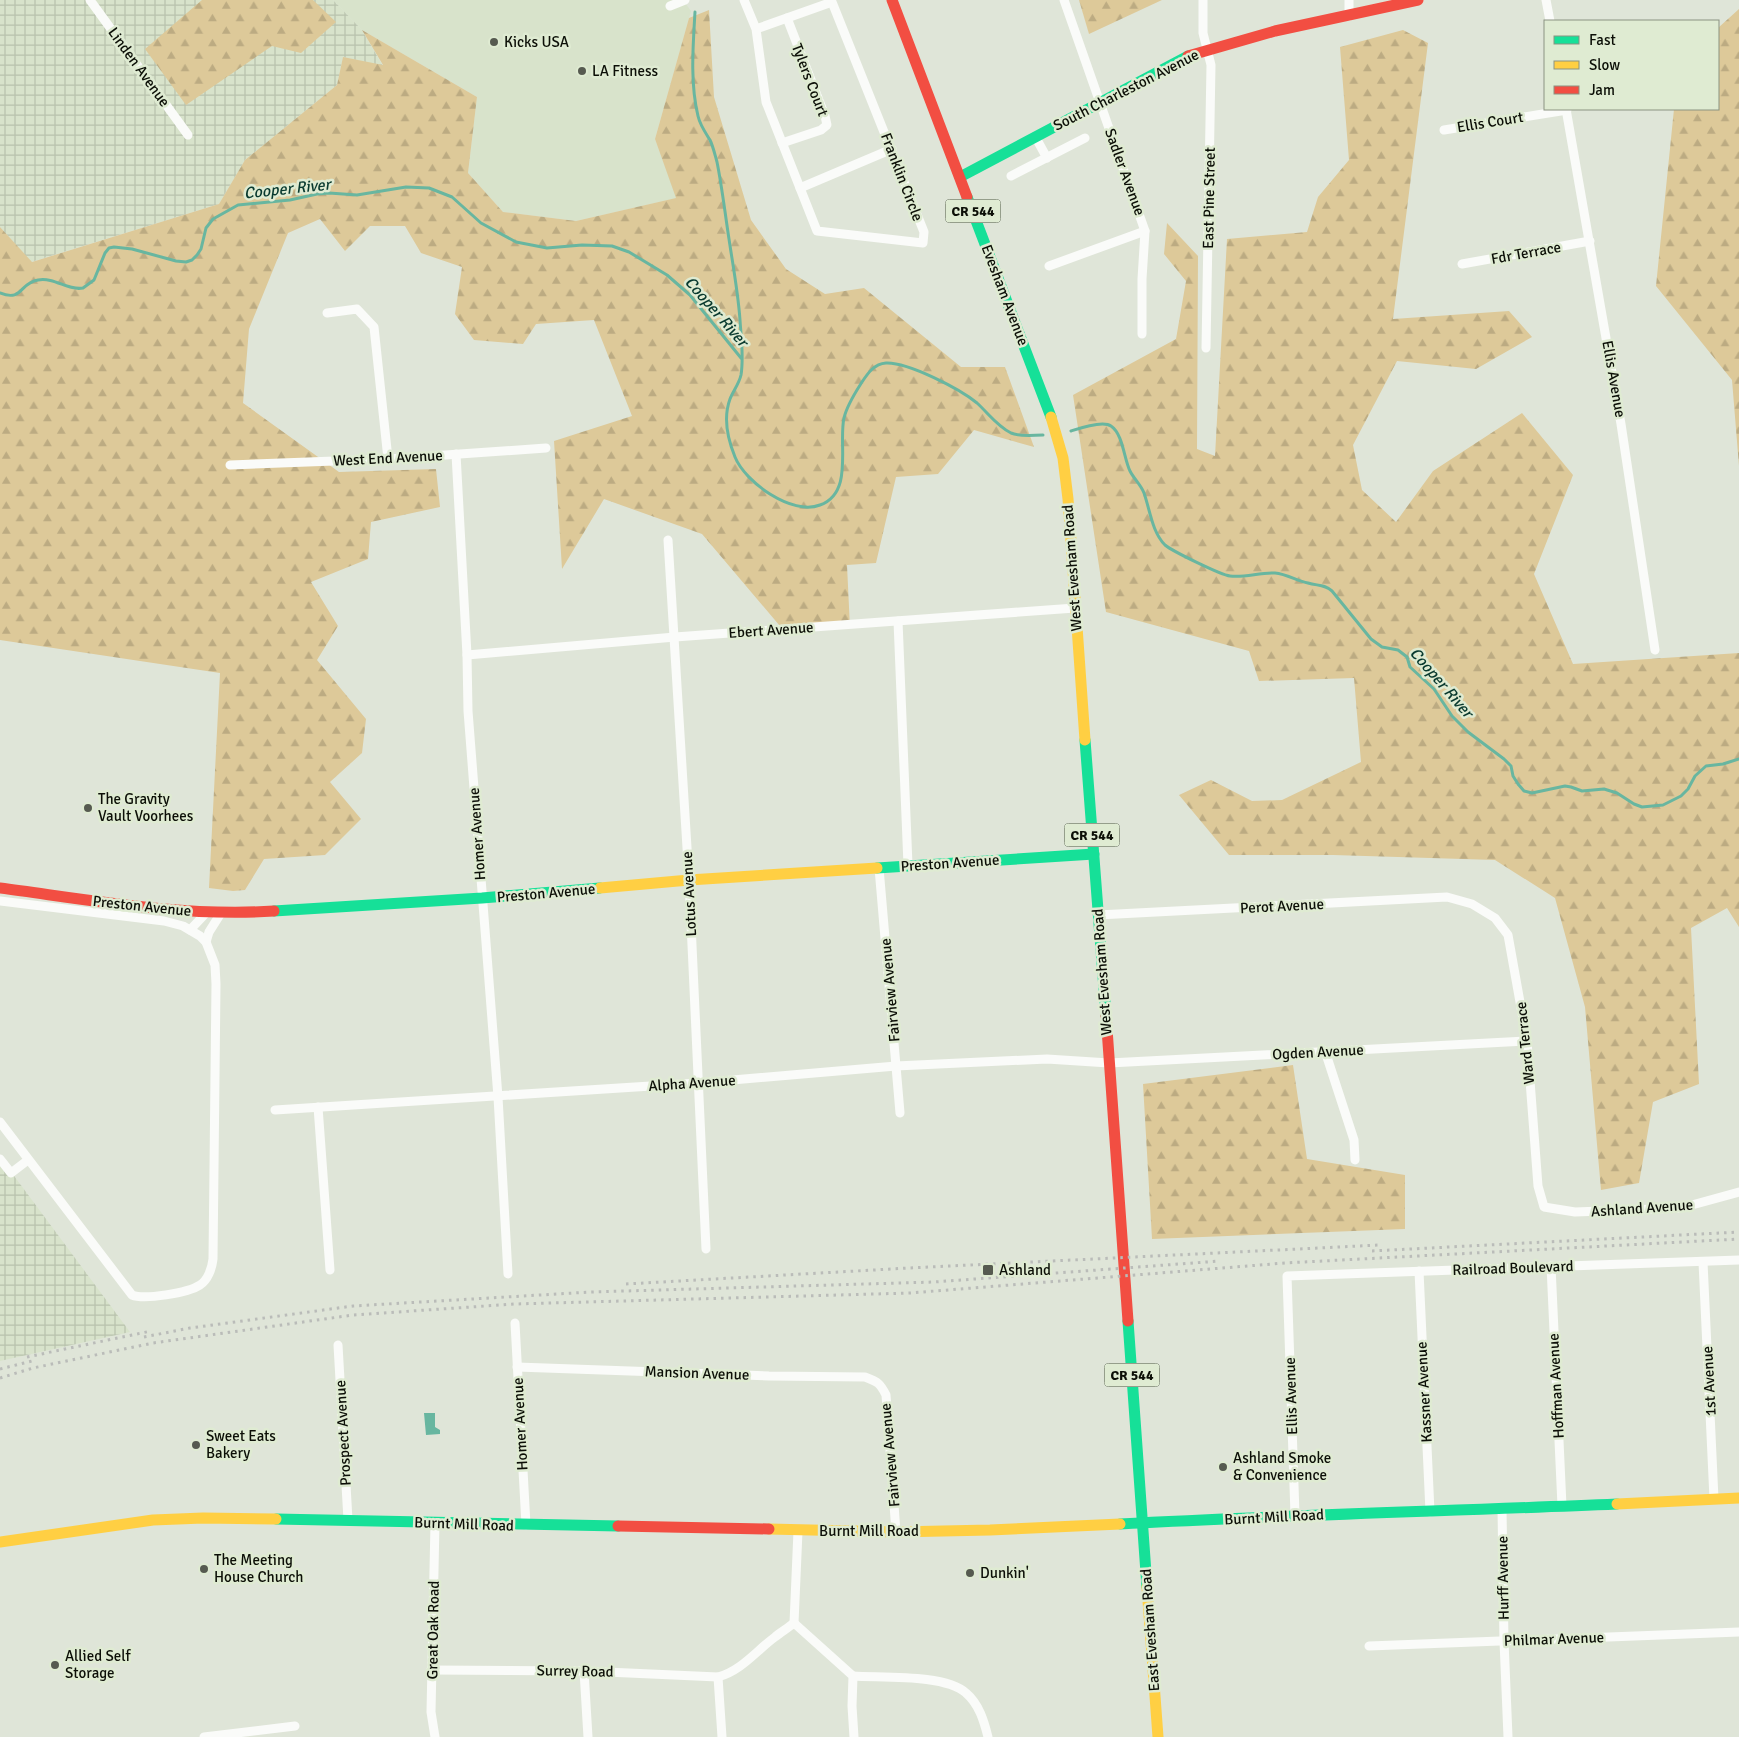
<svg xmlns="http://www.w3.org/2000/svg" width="1739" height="1737" font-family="Signika,sans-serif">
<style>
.built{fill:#d8e3cb}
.industrial{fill:url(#industrial-grid)}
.forest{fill:url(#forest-firs)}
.water{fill:#68b6a0}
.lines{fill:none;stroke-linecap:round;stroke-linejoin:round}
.stream{stroke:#68b6a0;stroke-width:3}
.street{stroke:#fafbf9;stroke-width:9}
.fast{stroke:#16e098;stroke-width:11}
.slow{stroke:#ffcf43;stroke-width:11}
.jam{stroke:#f24e42;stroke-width:11}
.rail{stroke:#babcb9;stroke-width:3;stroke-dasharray:2.5 5;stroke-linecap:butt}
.poi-dot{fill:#565a50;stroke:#dfebd2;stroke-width:2}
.labels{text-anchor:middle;stroke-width:5;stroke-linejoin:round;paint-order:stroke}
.shield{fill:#dfebd2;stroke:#4b5144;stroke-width:1}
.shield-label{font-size:14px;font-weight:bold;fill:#0c0f07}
.poi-label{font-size:15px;fill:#0c0f07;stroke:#dfebd2;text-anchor:start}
.street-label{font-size:15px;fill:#0c0f07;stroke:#dfebd2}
.water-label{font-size:16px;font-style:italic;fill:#08392e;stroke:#dfebd2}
</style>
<defs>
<pattern id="industrial-grid" width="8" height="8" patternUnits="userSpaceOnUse" patternTransform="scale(1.25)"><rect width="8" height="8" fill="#d8e3cb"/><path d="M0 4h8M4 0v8" fill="none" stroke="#b8c2ad"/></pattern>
<pattern id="forest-firs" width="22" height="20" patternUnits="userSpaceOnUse" patternTransform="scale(1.25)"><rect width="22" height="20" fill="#ddc999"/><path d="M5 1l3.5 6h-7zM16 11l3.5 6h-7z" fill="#bcab82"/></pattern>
</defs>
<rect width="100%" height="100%" fill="#dfe5d8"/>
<!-- built -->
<polygon class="built" points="333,0 683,0 691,11 655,139 677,198 576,221 503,212 468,173 477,97 362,30"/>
<!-- industrial -->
<g class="industrial">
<polygon points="0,0 333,0 362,30 383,66 343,57 337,85 245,160 219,204 31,262 0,227"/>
<polygon points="0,1157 130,1332 0,1361"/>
</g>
<!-- forest -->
<g class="forest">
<polygon points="202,0 313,0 336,22 301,53 272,46 186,105 145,49"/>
<polygon points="1079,0 1162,0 1089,34"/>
<polygon points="1739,9 1739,466 1732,380 1656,286 1674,109 1718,109 1718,28"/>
<polygon points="709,10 714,97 751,220 786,269 825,294 864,288 961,367 1005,367 1034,447 974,430 938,474 896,477 876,563 847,565 850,628 785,632 702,534 604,499 562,569 554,441 632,416 594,320 536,324 523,344 474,340 455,314 462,267 421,253 405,226 370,226 345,251 320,219 288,233 249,329 243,403 339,472 436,469 440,507 371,522 368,559 311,582 338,626 317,660 366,719 362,753 330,782 361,819 325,855 264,859 245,890 233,891 209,888 220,673 0,640 0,227 32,262 219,204 245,160 337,85 343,57 383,65 362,30 477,97 468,173 503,212 576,221 676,198 655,139 689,18"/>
<polygon points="1403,30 1428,43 1393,319 1509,311 1532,337 1476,369 1397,361 1353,445 1362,490 1396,522 1433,471 1522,413 1573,475 1534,574 1573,664 1739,653 1739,927 1727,908 1691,928 1699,1084 1653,1102 1639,1183 1601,1190 1585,1007 1555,898 1495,860 1333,855 1229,855 1179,795 1211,780 1252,801 1282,800 1361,762 1354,678 1259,681 1249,651 1106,612 1073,395 1176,339 1186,281 1164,254 1167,223 1198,256 1197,449 1215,456 1227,239 1307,232 1318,197 1349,160 1340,47"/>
<polygon points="1293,1065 1307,1159 1405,1175 1405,1229 1152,1239 1143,1084"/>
</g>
<!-- water -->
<polygon class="water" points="424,1413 435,1413 435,1427 440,1430 440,1434 426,1435"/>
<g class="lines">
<!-- stream -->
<g class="stream">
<path d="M 695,12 C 693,46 690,83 698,116 C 700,125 705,132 710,140 C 713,146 715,155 717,162 C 722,187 725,213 729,239 C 733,266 738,292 740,320 C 741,337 744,357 741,375 C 739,384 733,391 730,399 C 723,418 728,440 735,457 C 745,482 792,516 820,505 C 854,493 838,444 844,418 C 847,405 855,393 862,382 C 868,373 874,364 886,363 C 908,362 960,389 977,403 C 988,413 997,426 1011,433 C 1021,437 1033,435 1043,435"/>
<path d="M 0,293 C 23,302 19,283 38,280 C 55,277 68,291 83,288 L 94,280 L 105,253 L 109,248 L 114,247 L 132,249 L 176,261 L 186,262 L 192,260 L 197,255 L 201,249 L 206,228 L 213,219 L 238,205 L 290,200 L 317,194 L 329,193 L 357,195 L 406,187 L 429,188 L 452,197 L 481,223 L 516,242 L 547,248 L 582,245 L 612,246 L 629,252 L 667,275 L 690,295 L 741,358"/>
<path d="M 1071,431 C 1080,428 1103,420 1111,426 C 1123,434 1124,459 1130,471 C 1134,479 1141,485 1144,493 C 1150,510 1152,532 1165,545 C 1172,551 1221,575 1230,576 C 1245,578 1260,572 1275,573 C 1287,574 1297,581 1308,583 C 1318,586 1324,584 1332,591 L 1371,639 L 1382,647 L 1398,650 L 1407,657 L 1410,667 L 1434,689 L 1452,716 L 1468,732 L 1504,759 L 1511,766 L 1513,776 L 1518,784 L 1524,791 L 1532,793 L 1565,786 L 1571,787 L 1582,791 L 1604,789 L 1617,793 L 1634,804 L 1642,807 L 1663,805 L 1681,796 L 1688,789 L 1695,776 L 1706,766 L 1723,764 L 1739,759"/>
</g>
<!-- street -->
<g class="street">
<polyline points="90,0 188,135"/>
<polyline points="744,0 756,29 766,102 817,231 923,243 924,232 832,2 756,29"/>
<polyline points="1064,0 1145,231 1142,279 1142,334"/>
<polyline points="1203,0 1203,33 1211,65 1206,348"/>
<polyline points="1349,0 1349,16"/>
<polyline points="1546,0 1550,21"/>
<polyline points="670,6 685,0"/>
<polyline points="1566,109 1621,424 1655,650"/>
<polyline points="1444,130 1567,110"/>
<polyline points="1036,138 1047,158"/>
<polyline points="782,143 821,130 827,125 825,116 787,18"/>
<polyline points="1011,176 1085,138"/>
<polyline points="800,188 892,149"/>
<polyline points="1462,264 1590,241"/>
<polyline points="1049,266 1145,231"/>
<polyline points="327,313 357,309 374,327 388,459"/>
<polyline points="456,454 467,655 468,711 498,1097 508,1274"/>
<polyline points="230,465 388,459 546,448"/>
<polyline points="668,540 689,880 706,1249"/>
<polyline points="898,621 908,865"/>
<polyline points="467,655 675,637 1075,608"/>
<polyline points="879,868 900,1113"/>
<path d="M 0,901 L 164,921 L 183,926 L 200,936 L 206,942 L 215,965 L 216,984 L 213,1259 C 212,1268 208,1280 200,1285 C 188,1293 144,1300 132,1295 L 0,1122"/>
<polyline points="1098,915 1447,897 1472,904 1495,918 1508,935 1527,1041 1538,1186 1544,1207 1575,1212 1681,1208 1739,1192"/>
<polyline points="190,930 206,913"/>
<polyline points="206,942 209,932 221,913"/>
<polyline points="1325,1051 1354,1140 1355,1160"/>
<polyline points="318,1107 330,1270"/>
<polyline points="275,1110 698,1083 896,1066 1047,1059 1109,1063 1527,1041"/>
<polyline points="0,1159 11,1173 28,1160"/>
<polyline points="1703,1262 1714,1499"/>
<polyline points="1551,1266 1562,1506"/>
<polyline points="1419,1271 1430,1512"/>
<polyline points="515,1323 526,1525"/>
<polyline points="338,1345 348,1520"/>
<path d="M 517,1367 L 769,1376 L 865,1377 C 878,1382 880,1383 886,1395 L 896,1532"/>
<polyline points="1502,1508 1504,1641 1508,1737"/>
<polyline points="1295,1515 1287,1276 1739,1260"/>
<polyline points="435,1523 431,1712 435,1737"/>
<polyline points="794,1623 853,1676 852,1706 854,1737"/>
<polyline points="794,1623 798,1531"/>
<polyline points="1369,1646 1739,1632"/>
<path d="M 431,1670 L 584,1671 L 718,1677 C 741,1671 756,1651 775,1637 C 781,1632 788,1628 794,1623"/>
<polyline points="584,1671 588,1737"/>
<path d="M 853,1676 C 882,1678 945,1674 966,1693 C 979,1704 984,1721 988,1737"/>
<polyline points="718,1677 722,1737"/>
<polyline points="204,1737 295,1726"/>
</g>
<!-- fast -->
<g class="fast">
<polyline points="960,177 1188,56"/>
<polyline points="967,197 1051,417"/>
<polyline points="1085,740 1106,1015"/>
<polyline points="877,868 1094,854"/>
<polyline points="274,911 482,898 600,888"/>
<polyline points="1128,1321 1147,1587"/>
<polyline points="276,1519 618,1526"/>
<path d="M 1120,1524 C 1285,1515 1451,1511 1617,1504"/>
</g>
<!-- slow -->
<g class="slow">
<polyline points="1051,417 1063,458 1068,499 1085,740"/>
<polyline points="600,888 689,880 877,868"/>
<polyline points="1617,1504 1739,1498"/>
<polyline points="769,1529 896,1532 990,1530 1120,1524"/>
<polyline points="0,1542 153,1520 203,1518 276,1519"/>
<polyline points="1147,1587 1158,1737"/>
</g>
<!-- jam -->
<g class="jam">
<polyline points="892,0 967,197"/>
<polyline points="1188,56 1275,31 1418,0"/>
<path d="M 0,888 C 91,900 182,917 274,911"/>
<polyline points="1106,1015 1128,1321"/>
<polyline points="618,1526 769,1529"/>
</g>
<!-- rail -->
<g class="rail">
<polyline points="1372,1251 1739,1232"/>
<polyline points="626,1284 909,1268 1380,1245"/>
<polyline points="144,1337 190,1328 353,1306 591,1292 934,1282 1220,1261"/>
<polyline points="27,1357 151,1331"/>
<polyline points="0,1369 36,1360"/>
<polyline points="0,1378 33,1368 153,1343 353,1315 515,1304 910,1293 1285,1263 1739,1239"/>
</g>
</g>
<!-- markers -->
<g class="poi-dot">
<circle cx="494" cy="42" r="5"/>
<circle cx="582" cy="71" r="5"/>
<circle cx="88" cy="808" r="5"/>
<rect x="982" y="1264" width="12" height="12" rx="2.5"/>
<circle cx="196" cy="1445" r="5"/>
<circle cx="1223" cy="1467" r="5"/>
<circle cx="204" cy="1569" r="5"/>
<circle cx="970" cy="1573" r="5"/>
<circle cx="55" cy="1665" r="5"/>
</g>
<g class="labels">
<!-- shield labels -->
<g class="shield">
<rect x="945.5" y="199.5" width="55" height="23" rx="4"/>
<rect x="1064.5" y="823.5" width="55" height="23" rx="4"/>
<rect x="1104.5" y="1363.5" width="55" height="23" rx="4"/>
</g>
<g class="shield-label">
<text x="973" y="216">CR 544</text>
<text x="1092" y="840">CR 544</text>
<text x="1132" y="1380">CR 544</text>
</g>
<!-- poi labels -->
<g class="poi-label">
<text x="504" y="47">Kicks USA</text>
<text x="592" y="76">LA Fitness</text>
<text x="98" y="804">The Gravity<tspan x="98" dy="17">Vault Voorhees</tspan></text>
<text x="999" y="1275">Ashland</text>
<text x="206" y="1441">Sweet Eats<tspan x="206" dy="17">Bakery</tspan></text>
<text x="1233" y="1463">Ashland Smoke<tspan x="1233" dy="17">&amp; Convenience</tspan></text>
<text x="214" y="1565">The Meeting<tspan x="214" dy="17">House Church</tspan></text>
<text x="980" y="1578">Dunkin'</text>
<text x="65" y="1661">Allied Self<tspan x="65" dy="17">Storage</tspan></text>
</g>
<!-- street labels -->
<g class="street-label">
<text transform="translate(139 67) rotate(54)" y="5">Linden Avenue</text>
<text transform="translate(810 80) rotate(69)" y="5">Tylers Court</text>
<text transform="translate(1126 90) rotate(-27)" y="5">South Charleston Avenue</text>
<text transform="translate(1490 122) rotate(-9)" y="5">Ellis Court</text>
<text transform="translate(1125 172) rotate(70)" y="5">Sadler Avenue</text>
<text transform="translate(902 177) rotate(69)" y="5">Franklin Circle</text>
<text transform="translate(1209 198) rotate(-89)" y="5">East Pine Street</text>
<text transform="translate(1526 253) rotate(-10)" y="5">Fdr Terrace</text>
<text transform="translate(1005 295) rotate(69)" y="5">Evesham Avenue</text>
<text transform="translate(1614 379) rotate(80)" y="5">Ellis Avenue</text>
<text transform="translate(388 458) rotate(-3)" y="5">West End Avenue</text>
<text transform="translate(1072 568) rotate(-94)" y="5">West Evesham Road</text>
<text transform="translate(771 630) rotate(-4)" y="5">Ebert Avenue</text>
<text transform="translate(477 834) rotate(-94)" y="5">Homer Avenue</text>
<text transform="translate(950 863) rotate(-4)" y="5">Preston Avenue</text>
<text transform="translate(546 893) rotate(-5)" y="5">Preston Avenue</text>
<text transform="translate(689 894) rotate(-93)" y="5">Lotus Avenue</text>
<text transform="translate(142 906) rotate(6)" y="5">Preston Avenue</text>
<text transform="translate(1282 906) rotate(-3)" y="5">Perot Avenue</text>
<text transform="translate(1102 972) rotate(-94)" y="5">West Evesham Road</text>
<text transform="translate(890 990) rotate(-95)" y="5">Fairview Avenue</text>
<text transform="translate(1525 1043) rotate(-96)" y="5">Ward Terrace</text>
<text transform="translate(1318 1052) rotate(-3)" y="5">Ogden Avenue</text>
<text transform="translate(692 1083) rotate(-4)" y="5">Alpha Avenue</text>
<text transform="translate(1642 1208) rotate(-4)" y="5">Ashland Avenue</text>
<text transform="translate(1513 1268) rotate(-2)" y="5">Railroad Boulevard</text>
<text transform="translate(697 1373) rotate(2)" y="5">Mansion Avenue</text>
<text transform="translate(1709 1381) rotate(-93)" y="5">1st Avenue</text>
<text transform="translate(1556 1386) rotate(-93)" y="5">Hoffman Avenue</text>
<text transform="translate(1424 1392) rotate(-93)" y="5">Kassner Avenue</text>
<text transform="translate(1291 1396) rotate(-92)" y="5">Ellis Avenue</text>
<text transform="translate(520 1424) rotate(-93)" y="5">Homer Avenue</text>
<text transform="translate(343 1433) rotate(-93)" y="5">Prospect Avenue</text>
<text transform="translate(890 1455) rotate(-95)" y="5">Fairview Avenue</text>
<text transform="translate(1274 1517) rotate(-3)" y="5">Burnt Mill Road</text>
<text transform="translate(464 1524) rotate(2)" y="5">Burnt Mill Road</text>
<text x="869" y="1536">Burnt Mill Road</text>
<text transform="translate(1503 1578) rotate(-91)" y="5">Hurff Avenue</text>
<text transform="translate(433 1630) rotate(-89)" y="5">Great Oak Road</text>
<text transform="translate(1150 1630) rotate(-94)" y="5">East Evesham Road</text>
<text transform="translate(1554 1639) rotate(-2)" y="5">Philmar Avenue</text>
<text transform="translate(575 1671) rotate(1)" y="5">Surrey Road</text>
</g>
<!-- water labels -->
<g class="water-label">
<text transform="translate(287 188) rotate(-6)" y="6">Cooper River</text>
<text transform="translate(717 311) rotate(49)" y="6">Cooper River</text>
<text transform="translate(1442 682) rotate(49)" y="6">Cooper River</text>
</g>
</g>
<!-- legend -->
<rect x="1544" y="20" width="175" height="90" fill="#dfebd2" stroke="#8b9381"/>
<rect x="1554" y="36" width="25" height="8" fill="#16e098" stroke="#8b9381"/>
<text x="1589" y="45" font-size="15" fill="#0c0f07">Fast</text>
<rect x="1554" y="61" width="25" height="8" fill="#ffcf43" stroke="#8b9381"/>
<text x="1589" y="70" font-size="15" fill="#0c0f07">Slow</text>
<rect x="1554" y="86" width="25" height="8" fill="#f24e42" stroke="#8b9381"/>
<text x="1589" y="95" font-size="15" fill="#0c0f07">Jam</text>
</svg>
